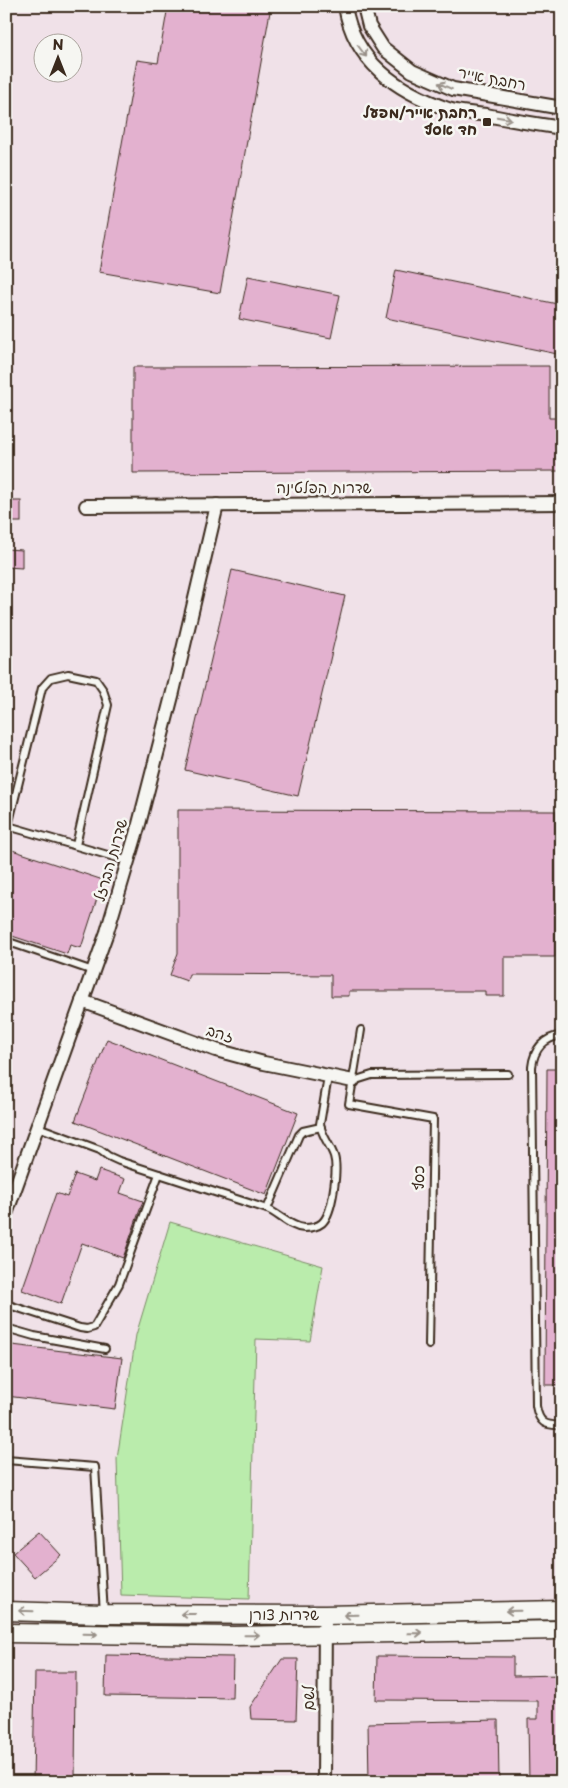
<svg xmlns="http://www.w3.org/2000/svg" width="568" height="1788" font-family="'Playpen Sans','Playpen Sans Hebrew',sans-serif">
<style>
.built{fill:#f0e1e8;fill-rule:evenodd}
.green{fill:#baecac;stroke:#7a8b65}
.building{fill:#e3b1cf;stroke:#3b2a1e}
.lines{fill:none;stroke-linecap:round;stroke-linejoin:round}
.lane-casing{stroke:#3b2a1e;stroke-width:10}
.street-casing{stroke:#3b2a1e;stroke-width:16}
.secondary-casing{stroke:#3b2a1e;stroke-width:21}
.lane{stroke:#f6f6f2;stroke-width:6}
.street{stroke:#f6f6f2;stroke-width:12}
.secondary{stroke:#f6f6f2;stroke-width:18}
.oneway{stroke:#989088}
.poi-dot{fill:#3b2a1e;stroke:#f6f6f2;stroke-width:2}
.labels{text-anchor:middle;stroke-width:5;stroke-linejoin:round;paint-order:stroke}
.street-label{font-size:15px;fill:#3b2a1e;stroke:#f6f6f2}
.poi-label{font-size:15px;font-weight:bold;fill:#3b2a1e;stroke:#f6f6f2;text-anchor:end}
</style>
<rect width="100%" height="100%" fill="#f6f6f2"/>
<filter id="ink" filterUnits="userSpaceOnUse"><feTurbulence type="fractalNoise" baseFrequency=".02" numOctaves="2"/><feDisplacementMap in="SourceGraphic" scale="10" xChannelSelector="R" yChannelSelector="G"/><feConvolveMatrix kernelMatrix="1 2 1 2 8 2 1 2 1" color-interpolation-filters="sRGB"/></filter>
<g filter="url(#ink)">
<!-- built -->
<path class="built" d="M 6,6 L 562,6 L 562,1782 L 6,1782 ZM 42,42 L 72,42 L 72,72 L 42,72 Z"/>
<!-- green -->
<polygon class="green" points="170,1222 323,1266 310,1341 256,1339 249,1599 121,1595 117,1459 136,1335"/>
<!-- building -->
<g class="building">
<polygon points="168,6 271,6 220,293 99,272 137,60 158,63"/>
<polygon points="396,270 562,305 562,355 386,318"/>
<polygon points="248,276 340,295 331,338 239,319"/>
<polygon points="549,366 549,418 562,418 562,471 133,473 133,367"/>
<rect x="6" y="501" width="15" height="21"/>
<polygon points="6,549 22,550 22,568 6,567"/>
<polygon points="232,570 345,596 298,796 185,770"/>
<polygon points="178,810 555,811 555,957 504,957 504,996 485,996 485,991 349,991 349,996 331,996 331,975 189,974 187,981 170,975 178,953"/>
<polygon points="6,848 103,880 81,948 70,945 67,954 6,934"/>
<polygon points="107,1039 298,1113 266,1195 75,1121"/>
<polygon points="547,1069 562,1069 562,1385 545,1385"/>
<polygon points="99,1170 125,1179 120,1193 143,1201 123,1258 82,1243 61,1304 22,1290 56,1193 67,1197 75,1174 95,1181"/>
<polygon points="12,1345 122,1358 115,1409 6,1396"/>
<polygon points="39,1531 61,1555 35,1577 13,1553"/>
<polygon points="106,1655 233,1657 232,1698 105,1696"/>
<polygon points="377,1656 513,1657 513,1676 562,1675 562,1782 529,1782 528,1719 538,1719 538,1701 376,1700"/>
<polygon points="282,1659 298,1659 296,1720 251,1719 250,1707"/>
<polygon points="35,1672 76,1672 75,1782 33,1782"/>
<polygon points="498,1720 499,1782 369,1782 368,1723"/>
</g>
<g class="lines">
<defs>
<g id="lane">
<polyline points="76,845 108,705 103,690 96,680 68,674 51,678 42,688 8,826 128,861"/>
<polyline points="6,941 93,971"/>
<polyline points="361,1030 349,1104 433,1119 429,1345"/>
<path d="M 562,1035 C 543,1038 534,1049 532,1067 L 536,1406 C 539,1423 545,1426 562,1425"/>
<polyline points="353,1081 372,1075 508,1074"/>
<path d="M 38,1127 L 100,1150 L 108,1156 L 119,1161 L 267,1209 C 279,1214 290,1227 304,1228 C 310,1228 317,1227 322,1223 C 333,1213 338,1169 334,1156 C 330,1144 322,1137 320,1124 L 328,1077"/>
<polyline points="267,1209 299,1135 303,1131 321,1127"/>
<polyline points="12,1306 80,1328 87,1329 94,1327 119,1284 159,1174"/>
<polyline points="6,1328 34,1336 105,1349"/>
<polyline points="6,1460 95,1467 104,1614"/>
</g>
<g id="street">
<path d="M 345,6 C 354,62 397,91 448,109 C 460,113 474,113 486,115 C 511,120 536,124 562,128"/>
<polyline points="364,6 369,26 383,48 412,71 453,89 562,108"/>
<polyline points="86,506 562,503"/>
<polyline points="82,1001 216,1050 264,1063 353,1081"/>
<polyline points="6,1214 107,932 139,824 173,692 217,505"/>
<polyline points="324,1782 325,1615"/>
</g>
<g id="secondary">
<polyline points="6,1611 104,1614 325,1615 562,1610"/>
<polyline points="6,1633 234,1636 562,1630"/>
</g>
</defs>
<!-- lane casing -->
<use href="#lane" class="lane-casing"/>
<!-- street casing -->
<use href="#street" class="street-casing"/>
<!-- secondary casing -->
<use href="#secondary" class="secondary-casing"/>
<!-- lane -->
<use href="#lane" class="lane"/>
<!-- street -->
<use href="#street" class="street"/>
<!-- secondary -->
<use href="#secondary" class="secondary"/>
</g>
<!-- one-way arrows -->
<defs><path id="oneway-shaft" d="M-6 0H5M1.5-3L5.5 0L1.5 3" fill="none" stroke-width="1.6" stroke-linecap="round" stroke-linejoin="round" transform="scale(1.25)"/></defs>
<g class="oneway">
<use href="#oneway-shaft" transform="translate(362 51) rotate(53)"/>
<use href="#oneway-shaft" transform="translate(445 86) rotate(-156)"/>
<use href="#oneway-shaft" transform="translate(504 118) rotate(10)"/>
<use href="#oneway-shaft" transform="translate(26 1611) rotate(-178)"/>
<use href="#oneway-shaft" transform="translate(513 1611) rotate(179)"/>
<use href="#oneway-shaft" transform="translate(188 1614) rotate(-180)"/>
<use href="#oneway-shaft" transform="translate(351 1615) rotate(179)"/>
<use href="#oneway-shaft" transform="translate(415 1633) rotate(-1)"/>
<use href="#oneway-shaft" transform="translate(90 1634) rotate(1)"/>
<use href="#oneway-shaft" transform="translate(252 1635) rotate(-1)"/>
</g>
</g>
<!-- markers -->
<rect class="poi-dot" x="482" y="117" width="10" height="10" rx="2.5"/>
<g class="labels">
<!-- street labels -->
<g class="street-label">
<text transform="translate(492 79) rotate(11)" y="5">רחבת אייר</text>
<text x="324" y="493">שדרות הפלטינה</text>
<text transform="translate(111 860) rotate(-74)" y="5">שדרות הברזל</text>
<text transform="translate(220 1034) rotate(17)" y="5">זהב</text>
<text transform="translate(419 1178) rotate(-89)" y="5">כסף</text>
<text x="284" y="1620">שדרות צורן</text>
<text transform="translate(309 1698) rotate(-90)" y="5">לשם</text>
</g>
<!-- poi labels -->
<g class="poi-label">
<text x="477" y="118">רחבת אייר/מפעל<tspan x="477" dy="17">חד אסף</tspan></text>
</g>
</g>
<!-- margin -->
<rect width="568" height="1788" fill="none" stroke="#f6f6f2" stroke-width="25"/>
<rect x="12" y="12" width="543" height="1763" fill="none" stroke="#3b2a1e" stroke-width="2" filter="url(#ink)"/>
<!-- north arrow -->
<g transform="translate(58 58)"><circle r="24" fill="#f6f6f2" stroke="#aba49d"/>
<path d="M0-4L9 19L0 12L-9 19Z" fill="#3b2a1e"/>
<text y="-8" font-size="14" font-weight="bold" text-anchor="middle" fill="#3b2a1e">N</text>
</g>
</svg>
